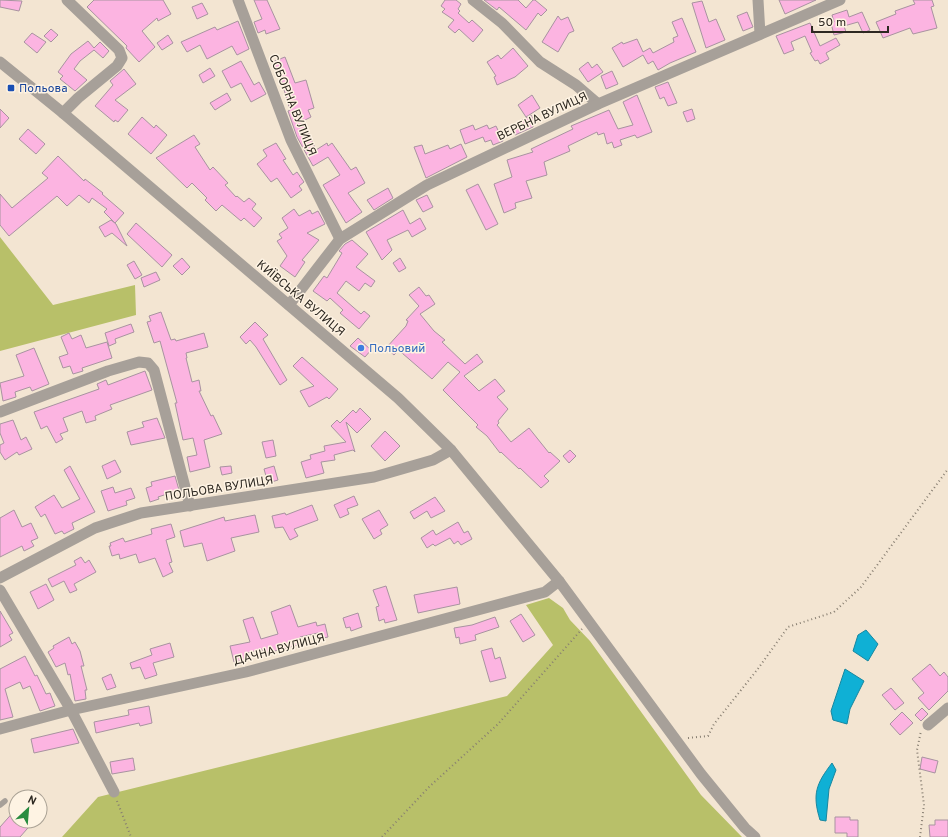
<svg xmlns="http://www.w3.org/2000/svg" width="948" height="837" font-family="Overpass,sans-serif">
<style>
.green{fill:#b8c069}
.water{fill:#0fb0d5;stroke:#18879f}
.building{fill:#fcb4e1;stroke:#a893a0}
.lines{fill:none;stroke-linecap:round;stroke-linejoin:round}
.path{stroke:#877e71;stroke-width:2;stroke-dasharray:1 3;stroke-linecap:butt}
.service{stroke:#a7a099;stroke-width:5.5}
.minor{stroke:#a7a099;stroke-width:11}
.tertiary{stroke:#a7a099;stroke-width:11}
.transit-dot{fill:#1a4fb4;stroke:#fef3e3;stroke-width:1.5}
.shop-dot{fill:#3f7fe0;stroke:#fef3e3;stroke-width:1.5}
.labels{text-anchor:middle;stroke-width:3;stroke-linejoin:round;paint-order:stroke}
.transit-label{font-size:12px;fill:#164399;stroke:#fef3e3;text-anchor:start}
.street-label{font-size:12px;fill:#2d2821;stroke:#fef3e3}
.shop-label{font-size:12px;fill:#366cbe;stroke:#fef3e3;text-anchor:start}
</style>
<rect width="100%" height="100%" fill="#f3e5d2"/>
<!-- green -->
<g class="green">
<polygon points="0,237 53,305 135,285 136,315 0,351"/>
<polygon points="549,598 563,608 570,620 590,641 701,795 742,837 62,837 98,797 507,696 553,645 526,605"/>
</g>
<!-- water -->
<g class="water">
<polygon points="866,630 878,644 868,661 853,651 858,635"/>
<polygon points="845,669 864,681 850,709 847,724 833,720 831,711"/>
<path d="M 832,763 L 836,770 L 829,789 L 826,821 L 820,820 C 812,794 816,784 832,763 Z"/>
</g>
<!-- building -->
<g class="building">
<polygon points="0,0 22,1 19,11 0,7"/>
<polygon points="94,0 163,0 171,14 158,21 157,18 142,31 155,47 139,62 126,48 127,46 87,7"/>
<polygon points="254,0 267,0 280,29 266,34 265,30 258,33 254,22 262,19"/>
<polygon points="445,0 456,0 461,4 458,9 460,11 458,13 469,23 472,20 483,30 473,42 459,29 455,33 448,27 454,20 442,12 445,9 441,6"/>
<polygon points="484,0 518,0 526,8 533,0 535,0 547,10 541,16 538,13 526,30 499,7 497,10"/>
<polygon points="779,0 816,0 785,14"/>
<polygon points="913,0 932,0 934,6 931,7 937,28 913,34 910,28 883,38 876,22 896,14 895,11 915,4"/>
<polygon points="702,1 709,22 716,19 725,40 706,48 692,3"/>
<polygon points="202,3 208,14 197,19 192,7"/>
<polygon points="847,10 849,17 862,12 870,30 863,33 858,22 844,26 846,32 834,35 831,23 834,22 832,15"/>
<polygon points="747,12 753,27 743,31 737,16"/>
<polygon points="558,16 561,20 568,17 574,31 569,33 558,52 542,42"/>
<polygon points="682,18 696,52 670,63 658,70 653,61 648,64 643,55 623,67 612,48 622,42 623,44 637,39 643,52 650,48 653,53 674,42 673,38 678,36 672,22"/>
<polygon points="238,21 249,49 237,55 232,46 207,59 200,45 187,52 181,42 215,27 217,30"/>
<polygon points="810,23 820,46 836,38 840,45 826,53 829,59 820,64 818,60 815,61 810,53 812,52 805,36 791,42 794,50 784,54 776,36"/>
<polygon points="51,29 58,35 51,42 44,36"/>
<polygon points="32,33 46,42 37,53 24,42"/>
<polygon points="168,35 173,43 162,50 157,43"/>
<polygon points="88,41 94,48 100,42 109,51 103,58 94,50 80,61 74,69 87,80 75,91 60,79 63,76 58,72 71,54"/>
<polygon points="513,48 528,66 515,77 497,85 494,77 496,76 487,62 498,55 501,59"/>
<polygon points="285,57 295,83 306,80 314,108 308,110 311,117 303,121 316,150 327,143 328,146 332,143 351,170 356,167 365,183 348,193 362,212 346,223 323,185 340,175 328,157 313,166 297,137 288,111 290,110 280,76 278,77 272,62"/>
<polygon points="241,61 254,85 259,82 266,94 251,102 241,83 231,88 222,71"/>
<polygon points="588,62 592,68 597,64 603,72 588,82 579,69"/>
<polygon points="210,68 215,76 203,83 199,75"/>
<polygon points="124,69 136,84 115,100 128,110 118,122 115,120 114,122 95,106 113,85 110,81"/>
<polygon points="612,71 618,84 606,89 601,76"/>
<polygon points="668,82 677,103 668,106 664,97 660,99 655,87"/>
<polygon points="227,93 231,100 215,110 210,103"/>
<polygon points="532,95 540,108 526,117 518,105"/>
<polygon points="637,95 652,132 637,138 635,135 620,140 622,145 614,148 612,142 607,144 604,133 598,135 597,132 568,146 570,151 544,162 547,175 526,181 532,198 515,203 516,208 504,213 494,184 512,177 507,160 533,152 531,149 573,129 571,126 609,110 618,129 633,125 623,102"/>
<polygon points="0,109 9,118 0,128"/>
<polygon points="692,109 695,119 687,122 683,112"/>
<polygon points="531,115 536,123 533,125 533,127 515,135 510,127"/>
<polygon points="142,117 154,128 156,125 167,135 151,154 128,134"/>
<polygon points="473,125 475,130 487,125 489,129 496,126 503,141 493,145 491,140 485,142 483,137 465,144 460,130"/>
<polygon points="28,129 45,144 36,154 19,139"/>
<polygon points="194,135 200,144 195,147 210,170 213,167 228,183 225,185 236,197 237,196 244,202 249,198 256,204 252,209 262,218 254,227 244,218 241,221 222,205 216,211 205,200 207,198 192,183 187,188 156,158"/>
<polygon points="276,143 286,159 283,160 293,175 297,172 304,182 299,186 302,190 291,198 277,178 271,182 257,164 267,156 263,150"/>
<polygon points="461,144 467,157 426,178 414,147 422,145 425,154 448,145 450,149"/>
<polygon points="58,156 84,181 85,179 103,193 102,194 124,213 115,223 104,212 107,209 92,198 89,203 79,195 67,206 57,196 9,236 0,225 0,194 12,208 48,178 42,173"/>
<polygon points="478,184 498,224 486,230 466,190"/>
<polygon points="388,188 393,198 374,210 367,200"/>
<polygon points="427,195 433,207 423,212 416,200"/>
<polygon points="294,209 299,216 310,210 312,214 318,211 325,224 307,233 319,240 302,260 305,262 295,277 280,266 287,256 277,241 282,238 279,234 288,228 282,218"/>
<polygon points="403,210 410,224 420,218 426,229 412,237 408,230 387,240 392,250 382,260 366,232"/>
<polygon points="111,220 116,224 127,246 112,233 105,237 99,227"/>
<polygon points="136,223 172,255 162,267 127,234"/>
<polygon points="352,240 368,254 356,267 375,281 371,287 365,283 359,291 346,281 337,293 361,314 364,311 370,316 359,329 340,313 343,310 330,298 327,301 313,291 324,276 327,278 342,253 339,251 345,244"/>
<polygon points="182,258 190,267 182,275 173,266"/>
<polygon points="400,258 406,268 399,272 393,263"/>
<polygon points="134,261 142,275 135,279 127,265"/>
<polygon points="156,272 160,280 144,287 141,278"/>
<polygon points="419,287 426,296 429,295 435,304 420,314 434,331 445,340 442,342 465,364 477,354 483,362 464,376 479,391 495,379 505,391 497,397 508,409 498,421 499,423 497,425 511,442 529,428 549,453 550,452 560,461 544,476 549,481 541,488 520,468 519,469 501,452 500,453 487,436 476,427 478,425 443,390 460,372 448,362 432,379 402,353 398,351 394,355 386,348 406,326 408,321 406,320 419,306 409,295"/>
<polygon points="161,312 171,340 175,339 176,341 204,333 208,347 186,353 187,358 186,358 192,382 199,380 201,391 199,391 211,416 213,415 222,434 204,440 210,467 190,472 187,457 197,455 193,438 183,440 175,403 177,403 160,341 154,343 147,322 151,321 149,316"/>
<polygon points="255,322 268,335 263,339 287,380 280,385 256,347 250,340 246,344 240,337"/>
<polygon points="131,324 134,332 115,339 116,343 109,346 105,333"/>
<polygon points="69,333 72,339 81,335 86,348 107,342 112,358 82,368 83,371 73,374 70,366 63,368 59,357 68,354 61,337"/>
<polygon points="358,338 371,350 365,357 350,346"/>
<polygon points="34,348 49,384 32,391 30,387 15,392 16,397 3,401 0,383 24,376 16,355"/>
<polygon points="302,357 338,389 329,399 327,397 309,407 300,391 314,386 293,366"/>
<polygon points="145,371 152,390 110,405 112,409 95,416 96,420 86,423 82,411 63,418 68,431 60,434 63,439 56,443 47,426 41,429 34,412 99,389 97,384 106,380 108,385"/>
<polygon points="360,408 371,419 357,433 346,422 355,452 353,450 334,455 335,460 321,462 324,473 306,478 301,462 311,459 310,455 325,451 324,446 346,442 331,426 337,420 340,423 353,410 356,413"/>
<polygon points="157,418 165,438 131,445 127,432 144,427 142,422"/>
<polygon points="13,420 21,440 26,437 32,449 19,455 17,452 5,460 0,452 0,445 4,443 0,433 0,424"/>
<polygon points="385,431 400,446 385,461 371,446"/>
<polygon points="273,440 276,456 266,458 262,442"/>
<polygon points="570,450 576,456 569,463 563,456"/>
<polygon points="115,460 121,472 107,479 102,466"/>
<polygon points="70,466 95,512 72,523 74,529 64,534 62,531 55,534 45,514 41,517 35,507 54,495 62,508 80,499 64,470"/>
<polygon points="231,466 232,473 222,475 220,467"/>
<polygon points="274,466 278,480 268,483 264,469"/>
<polygon points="175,476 179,490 158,497 159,499 150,502 146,488 152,486 151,482"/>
<polygon points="113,487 115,493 131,488 135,498 126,501 127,505 108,511 101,491"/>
<polygon points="354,496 358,505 347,509 349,514 340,518 334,505"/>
<polygon points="435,497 445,511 431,518 427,511 414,519 410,512"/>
<polygon points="312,505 318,520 294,529 298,536 290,540 283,527 275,528 272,516 285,513 286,515"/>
<polygon points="14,510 22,527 31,523 38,538 31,541 34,546 24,551 22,546 0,557 0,518"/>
<polygon points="379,510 388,525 380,530 382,534 374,539 362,519"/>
<polygon points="255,515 259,532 231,538 235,551 207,561 202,543 184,547 180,531 224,517 225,521"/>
<polygon points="458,522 464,533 468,531 472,539 461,545 458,541 454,544 450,538 435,546 433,544 427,548 421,538 433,530 436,535"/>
<polygon points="171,524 175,537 166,540 172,562 169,563 173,572 163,577 155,558 139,563 136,554 120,559 119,554 112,556 109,546 111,546 110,543 123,538 125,542 152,534 151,529"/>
<polygon points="81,557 85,563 89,560 96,572 74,584 77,590 70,593 64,581 52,587 48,579 76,565 74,561"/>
<polygon points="46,584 54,600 38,609 30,592"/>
<polygon points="386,586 397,620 385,623 384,619 379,621 376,607 379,606 373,590"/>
<polygon points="457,587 460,604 418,613 414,595"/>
<polygon points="290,605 298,627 316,622 317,626 325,624 328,637 319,639 318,633 300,637 302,644 263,654 262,649 247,653 249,659 234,662 230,646 250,642 243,620 253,617 261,639 278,634 271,612"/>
<polygon points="0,611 13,633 9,635 12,640 0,647"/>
<polygon points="358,613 362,627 351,631 350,627 346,628 343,618"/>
<polygon points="521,614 535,635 523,642 510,621"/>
<polygon points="495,617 499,627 475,635 476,640 460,644 459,637 456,638 454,628 472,625"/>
<polygon points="69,637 72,644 75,642 80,651 84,666 81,666 87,690 85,690 86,699 75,701 70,674 68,675 65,663 56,667 48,652 54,648 53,646"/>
<polygon points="170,643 174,657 153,663 157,675 145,679 140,667 132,669 130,663 152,655 150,649"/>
<polygon points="492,648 495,659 500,657 506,678 490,682 481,651"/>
<polygon points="25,656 35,676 37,675 46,694 50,693 55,706 40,711 30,686 23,689 20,682 5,689 13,717 0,720 0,669"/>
<polygon points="930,664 940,676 944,672 948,677 948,691 929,710 918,698 924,693 912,679"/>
<polygon points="111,674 116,687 107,690 102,678"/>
<polygon points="891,688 904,703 895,710 882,695"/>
<polygon points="149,706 152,723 140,726 139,723 96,733 94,722 129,715 128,710"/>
<polygon points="922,708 928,714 921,721 915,715"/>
<polygon points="902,712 913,723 900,735 890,724"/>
<polygon points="73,729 79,743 34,753 31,739"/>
<polygon points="922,757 938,761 935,773 920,769"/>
<polygon points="133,758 135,770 112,774 110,762"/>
<polygon points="16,809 16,821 34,821 20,837 0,837 0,827"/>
<polygon points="835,817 850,817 850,820 858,820 858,837 847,837 847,833 835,833"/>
<polygon points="935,820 948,820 948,837 930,837 929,825 935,825"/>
</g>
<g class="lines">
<!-- path -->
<g class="path">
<polyline points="688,738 708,736 714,724 757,670 788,627 834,612 861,587 948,469"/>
<polyline points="117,801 131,837"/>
<polyline points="382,837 429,787 498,724 582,629"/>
<polyline points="920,837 924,805 917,750 921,731"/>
</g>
<!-- service -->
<polyline class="service" points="0,805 5,801"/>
<!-- minor -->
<g class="minor">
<polyline points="238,0 291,140 340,239"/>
<polyline points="473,0 502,23 540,62 576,85 598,104"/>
<polyline points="758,0 760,34"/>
<polyline points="63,113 78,98 117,66 122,58 119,50 67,0"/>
<polyline points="289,305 340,239 427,185 598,104 840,0"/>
<polyline points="0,412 108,371 139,362 148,363 154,370 190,506"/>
<polyline points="0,578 95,528 141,513 374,477 433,460 451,450"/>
<polyline points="0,590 71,710 114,792"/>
<polyline points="928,725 948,708"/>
<polyline points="0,729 71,710 246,672 545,592 559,581"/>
</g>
<!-- tertiary -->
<polyline class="tertiary" points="0,62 63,113 398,398 451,450 559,581 701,774 745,828 755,837"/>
</g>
<!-- markers -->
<rect class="transit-dot" x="7" y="84" width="8" height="8" rx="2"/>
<circle class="shop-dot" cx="361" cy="348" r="4"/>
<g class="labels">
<!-- transit labels -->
<g class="transit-label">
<text x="19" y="92">Польова</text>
</g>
<!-- street labels -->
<g class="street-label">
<text transform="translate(293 105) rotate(68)" y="4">СОБОРНА ВУЛИЦЯ</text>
<text transform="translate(542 116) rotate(-25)" y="4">ВЕРБНА ВУЛИЦЯ</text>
<text transform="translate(301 298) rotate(40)" y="4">КИЇВСЬКА ВУЛИЦЯ</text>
<text transform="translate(219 488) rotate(-9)" y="4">ПОЛЬОВА ВУЛИЦЯ</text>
<text transform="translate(279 649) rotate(-15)" y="4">ДАЧНА ВУЛИЦЯ</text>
</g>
<!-- shop labels -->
<g class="shop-label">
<text x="369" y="352">Польовий</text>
</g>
</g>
<!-- north arrow -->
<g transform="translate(28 809) rotate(26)"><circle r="19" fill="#fef3e3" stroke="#aaa295"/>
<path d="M0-3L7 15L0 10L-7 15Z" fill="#298b3f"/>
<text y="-6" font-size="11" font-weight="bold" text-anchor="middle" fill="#2d2821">N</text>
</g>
<!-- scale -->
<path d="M812 26v6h76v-6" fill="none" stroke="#2d2821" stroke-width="2"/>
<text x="818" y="26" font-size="12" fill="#2d2821" stroke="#fef3e3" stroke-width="3" paint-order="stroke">50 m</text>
</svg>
